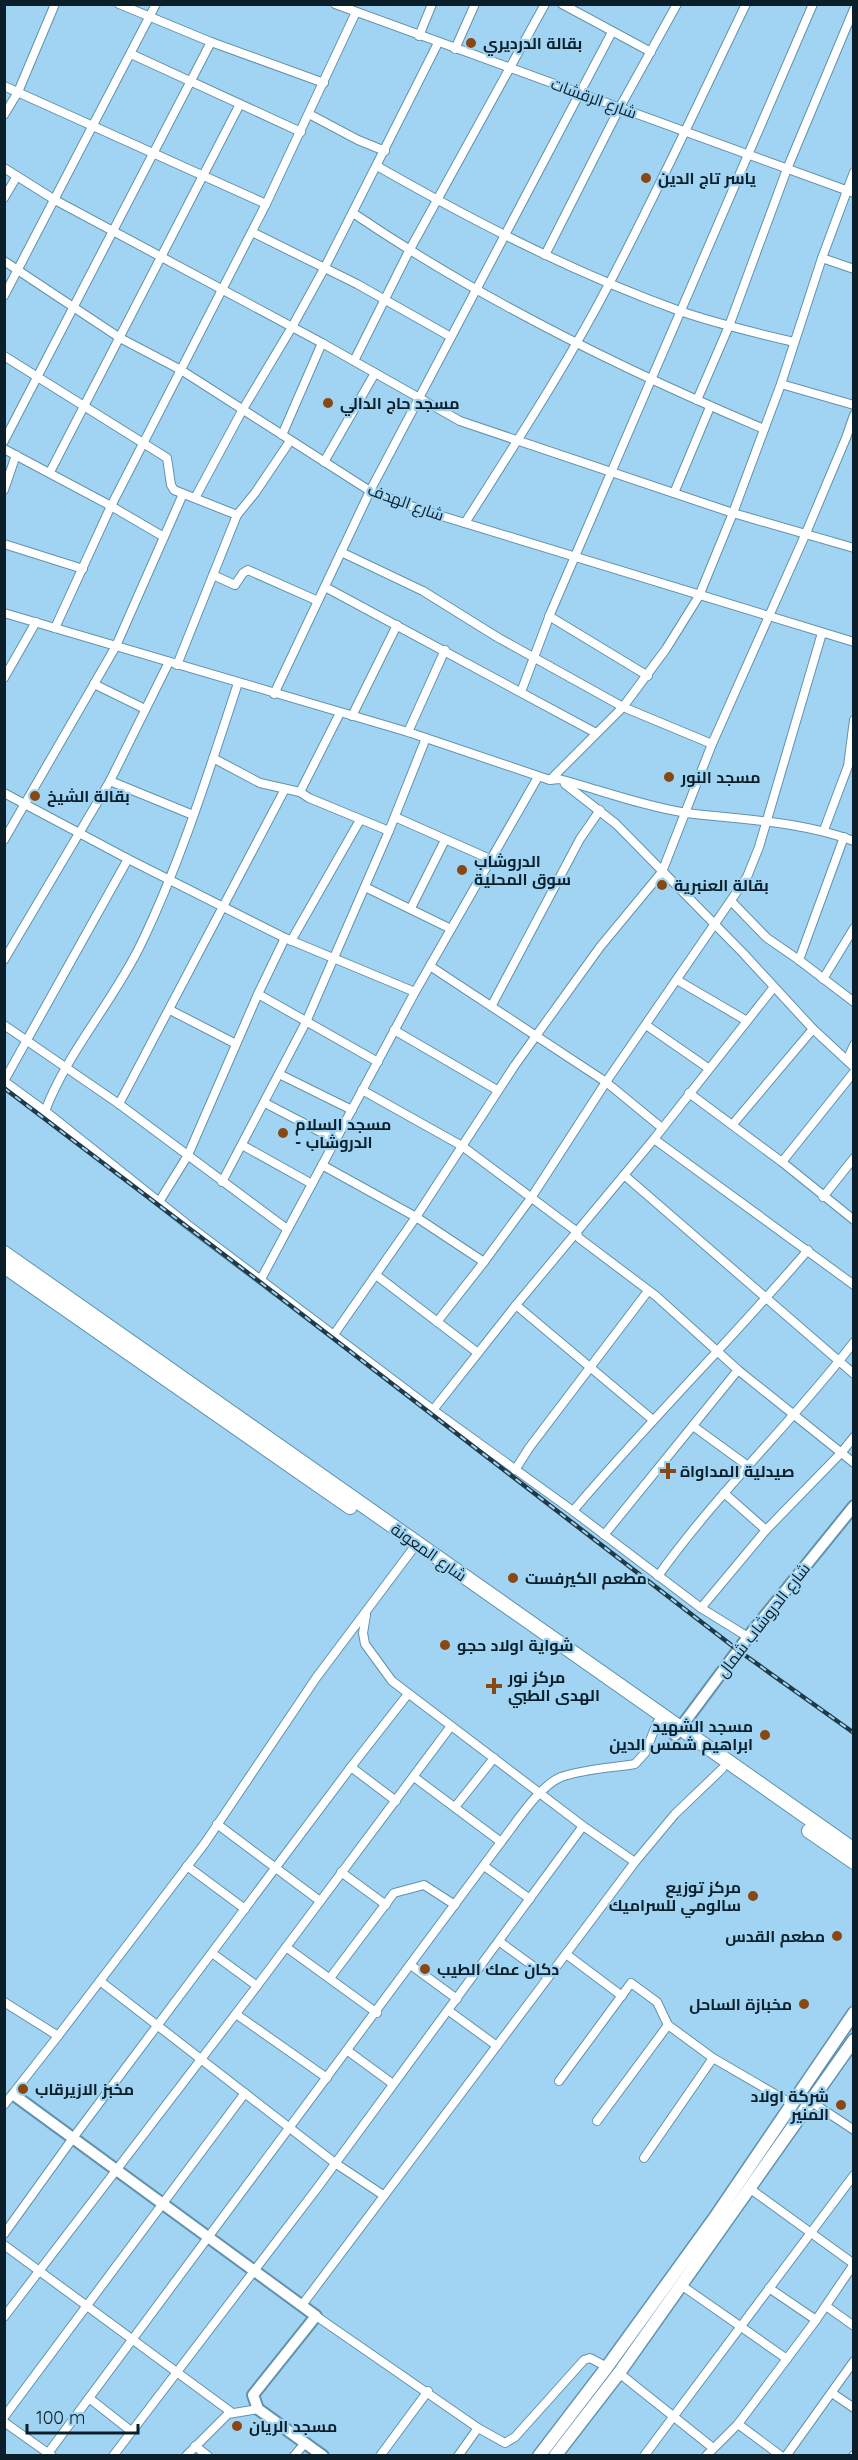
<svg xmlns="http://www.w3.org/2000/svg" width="858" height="2460" font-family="Quicksand,Cairo,sans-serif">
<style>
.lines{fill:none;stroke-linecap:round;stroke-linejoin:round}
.minor-casing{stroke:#6192ae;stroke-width:10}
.tertiary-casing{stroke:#6192ae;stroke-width:14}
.primary-casing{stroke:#6192ae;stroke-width:15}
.trunk-casing{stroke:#6192ae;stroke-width:16}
.minor{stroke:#fff;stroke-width:8}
.tertiary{stroke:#fff;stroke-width:10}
.primary{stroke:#fff;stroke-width:12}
.trunk{stroke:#fff;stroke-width:14}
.rail-casing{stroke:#213a48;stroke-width:4.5}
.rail{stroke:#a1d4f2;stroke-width:2;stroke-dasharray:7;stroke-linecap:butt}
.poi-dot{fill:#894813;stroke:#a1d4f2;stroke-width:2}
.labels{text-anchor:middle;stroke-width:4.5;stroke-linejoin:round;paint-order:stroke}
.poi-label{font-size:16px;font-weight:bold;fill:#0a1f2a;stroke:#a1d4f2;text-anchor:start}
.street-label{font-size:16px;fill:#0a1f2a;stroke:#a1d4f2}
</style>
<rect width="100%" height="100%" fill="#a1d4f2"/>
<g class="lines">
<defs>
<g id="minor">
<polyline points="119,4 211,42 324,83"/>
<polyline points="335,4 854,193"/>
<polyline points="562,4 651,52"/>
<polyline points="419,36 432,4"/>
<polyline points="455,49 475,4"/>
<polyline points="131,54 301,132"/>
<polyline points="4,86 266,204"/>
<polyline points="309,114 358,140 385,151"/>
<polyline points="4,115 18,92 55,4"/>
<path d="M 377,166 C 475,222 574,273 680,311 C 717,324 756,333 794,342"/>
<polyline points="4,168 55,200 322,343 460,421 733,513 854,548"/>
<polyline points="4,198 17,176"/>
<path d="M 353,213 C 481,300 621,369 764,429"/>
<polyline points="252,232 357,284 451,337"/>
<polyline points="545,255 620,107 677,4"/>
<polyline points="822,258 854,269"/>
<polyline points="4,261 120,338 181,370 370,491 422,510 854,642"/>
<polyline points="4,296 156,4"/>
<polyline points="4,356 167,458 171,485 174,490 237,515"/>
<polyline points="354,361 409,251 545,4"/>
<polyline points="781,384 854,405"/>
<polyline points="697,400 729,326 787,169 854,9"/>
<polyline points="282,435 322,343"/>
<polyline points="4,441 211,42"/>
<polyline points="4,449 111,506 164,537"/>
<polyline points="324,462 375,373"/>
<polyline points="50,472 240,104"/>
<polyline points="4,490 16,455"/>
<polyline points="674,493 710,407"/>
<polyline points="195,498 243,409 292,327 325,267 438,43"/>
<path d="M 465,523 C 515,444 567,365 610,282 C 658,191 701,97 746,4"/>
<polyline points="4,544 83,569"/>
<polyline points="341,552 423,591 497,637 623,707 712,744"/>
<polyline points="213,575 235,585 243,573 248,570 318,601"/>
<polyline points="325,587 596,733"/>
<path d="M 4,613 L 408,732 L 550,780 L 559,779 C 600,790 646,807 687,813 C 744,820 800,821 854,841"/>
<polyline points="549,616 648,676"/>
<polyline points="55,628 111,506 266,204 356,12"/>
<polyline points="177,665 237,515 255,493 290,441"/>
<polyline points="4,678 36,622"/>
<polyline points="94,684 145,709"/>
<polyline points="521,692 551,612 813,4"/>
<polyline points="274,694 370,491 612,32"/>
<polyline points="352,716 397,625"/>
<polyline points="408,732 445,650"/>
<polyline points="213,758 260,783 300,792 309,798 389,831"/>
<polyline points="550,780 623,707 666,649 699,596 733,513 781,384 822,258 854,172"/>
<polyline points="110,781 193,815"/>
<polyline points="565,784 616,824 743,953 813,1029 854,1067"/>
<polyline points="300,792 340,713"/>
<polyline points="4,793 128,859 285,938 415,992"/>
<polyline points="395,817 490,859"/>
<polyline points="824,830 848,766 854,720"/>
<polyline points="4,840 116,646 183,494"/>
<polyline points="365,887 451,929"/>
<polyline points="731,901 767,938 799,960 854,1002"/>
<polyline points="411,908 445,840"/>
<polyline points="291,941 360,820"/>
<polyline points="4,960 110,781 169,662"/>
<polyline points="799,960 844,837"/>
<polyline points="430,966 606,1082 662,1128"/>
<polyline points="823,979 854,928"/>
<polyline points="677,980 747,1021"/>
<polyline points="258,994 378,1062"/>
<polyline points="492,1005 580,839 600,810"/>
<polyline points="170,1010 236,1044"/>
<polyline points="4,1025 119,1104 287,1229"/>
<polyline points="646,1025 708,1068"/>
<polyline points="394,1030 497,1090"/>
<polyline points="847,1060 854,1045"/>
<polyline points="279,1074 352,1110"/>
<polyline points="4,1081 45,1111 188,1225 433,1410 573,1511 701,1608 748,1637"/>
<polyline points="4,1081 128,859"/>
<polyline points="362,1090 462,1146 576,1231 579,1238 656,1296 738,1370 854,1463"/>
<polyline points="689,1093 782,1162 854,1220"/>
<polyline points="265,1103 336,1140"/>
<polyline points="119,1104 285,789"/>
<path d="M 45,1111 C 68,1051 113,1002 141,944 C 181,861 209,771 238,683"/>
<polyline points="733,1124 813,1029"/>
<polyline points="654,1139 854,1285"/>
<polyline points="242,1145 312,1184"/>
<polyline points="782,1162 854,1072"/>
<polyline points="322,1165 416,1217 484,1262"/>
<polyline points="624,1175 854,1374"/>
<polyline points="222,1182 306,1022 389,831 426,738"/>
<polyline points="823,1197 854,1158"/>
<polyline points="159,1202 188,1155 258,994 285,938"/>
<polyline points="376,1275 478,1353"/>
<polyline points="261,1279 415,992 538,777"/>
<polyline points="516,1305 653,1420"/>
<polyline points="437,1322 484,1262 531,1198 606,1082 747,877 759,847 822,633"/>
<polyline points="335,1333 416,1217 515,1065 600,947 662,872 712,744 806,533 846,438 854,415"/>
<polyline points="433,1410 516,1305 654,1139 774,987"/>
<polyline points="693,1426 748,1466"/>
<polyline points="515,1470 529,1448 648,1291"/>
<polyline points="724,1493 766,1530"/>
<path d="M 573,1511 C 649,1421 732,1339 808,1250"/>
<polyline points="604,1535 738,1370"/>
<path d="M 658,1576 C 717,1493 792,1423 854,1342"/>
<polyline points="701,1608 766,1530 841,1453 854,1437"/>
<polyline points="366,1615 363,1633 365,1644 392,1681 583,1826 635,1862"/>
<polyline points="351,1767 396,1801"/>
<polyline points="414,1777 501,1842"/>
<polyline points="455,1807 494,1758"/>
<polyline points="217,1824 320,1901"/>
<polyline points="187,1866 245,1909"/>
<polyline points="484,1866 530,1899"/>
<polyline points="341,1872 386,1905"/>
<polyline points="500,1942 548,1977"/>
<polyline points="286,1947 377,2013"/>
<polyline points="212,1953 257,1986"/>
<polyline points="566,1954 622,1996"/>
<polyline points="412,1966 457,1999"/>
<polyline points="330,1978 394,1893 424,1885 455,1905"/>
<polyline points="100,1981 335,2163 383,2195"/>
<polyline points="4,2002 58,2036 4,2105"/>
<polyline points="449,2011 497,2046"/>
<polyline points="236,2014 327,2078"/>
<polyline points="58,2036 205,1843 316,1678 412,1550"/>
<polyline points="348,2051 393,2084"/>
<polyline points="559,2081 631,1983 657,2002 668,2025 713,2058 792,2104"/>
<polyline points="810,2101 854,2130"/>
<polyline points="597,2121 668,2025"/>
<polyline points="644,2158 713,2058"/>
<polyline points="749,2188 854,2264"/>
<polyline points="4,2234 73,2138 351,1767 408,1694"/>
<polyline points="4,2245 231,2412"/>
<polyline points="681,2285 787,2359"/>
<polyline points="769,2288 816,2320"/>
<polyline points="302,2305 635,1862 675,1814 722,1769"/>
<polyline points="826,2306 854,2326"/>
<polyline points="316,2316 478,2428 505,2443 515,2437 584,2360 590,2358 607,2367"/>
<polyline points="4,2317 257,1986 451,1726"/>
<polyline points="619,2373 713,2448"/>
<polyline points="832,2393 854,2408"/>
<polyline points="89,2398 131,2431"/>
<polyline points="4,2417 245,2093"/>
<polyline points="4,2422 52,2456"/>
<polyline points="738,2424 781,2456"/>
<polyline points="195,2446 208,2456"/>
<path d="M 46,2456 L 501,1842 C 516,1823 539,1786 561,1777 C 584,1769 611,1768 635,1764 L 645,1753 L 657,1723"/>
<polyline points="113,2456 318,2187 583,1826"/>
<polyline points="186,2456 228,2414 258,2409"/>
<polyline points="294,2456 305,2443"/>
<polyline points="380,2456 428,2391"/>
<polyline points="458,2456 478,2428"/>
<polyline points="644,2456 854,2175"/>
<polyline points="706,2456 738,2424 816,2320 854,2264"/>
<polyline points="786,2456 854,2361"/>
<polyline points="853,2456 854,2455"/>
</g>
<g id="tertiary">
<polyline points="675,1735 748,1637 854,1506"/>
<polyline points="14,2095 316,2316 253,2395 258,2409 323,2456"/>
</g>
<g id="primary">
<polyline points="539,2456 607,2367 714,2219 854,2013"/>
<polyline points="555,2456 619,2373 854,2040"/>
</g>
<g id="trunk">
<polyline points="4,1253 854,1850"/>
<polyline points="4,1266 350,1507"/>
<polyline points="809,1831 854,1862"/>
</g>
</defs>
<!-- minor casing -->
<use href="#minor" class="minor-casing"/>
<!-- tertiary casing -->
<use href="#tertiary" class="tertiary-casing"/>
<!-- primary casing -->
<use href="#primary" class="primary-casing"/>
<!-- trunk casing -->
<use href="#trunk" class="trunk-casing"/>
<!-- minor -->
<use href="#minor" class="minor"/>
<!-- tertiary -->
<use href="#tertiary" class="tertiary"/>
<!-- primary -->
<use href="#primary" class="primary"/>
<!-- trunk -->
<use href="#trunk" class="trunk"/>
<defs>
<polyline id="rail" points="4,1088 260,1282 739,1651 854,1733"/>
</defs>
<!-- rail casing -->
<use href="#rail" class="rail-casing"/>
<!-- rail -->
<use href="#rail" class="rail"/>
</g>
<!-- markers -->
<g class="poi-dot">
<circle cx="471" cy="43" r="6"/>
<circle cx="646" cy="178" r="6"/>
<circle cx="328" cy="403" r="6"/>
<circle cx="669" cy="777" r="6"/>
<circle cx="35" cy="796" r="6"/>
<circle cx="462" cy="870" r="6"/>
<circle cx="662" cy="885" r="6"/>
<circle cx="283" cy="1133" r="6"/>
<path d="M665 1462h6v6h6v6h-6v6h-6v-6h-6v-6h6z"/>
<circle cx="513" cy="1578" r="6"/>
<circle cx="445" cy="1645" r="6"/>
<path d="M491 1677h6v6h6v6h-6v6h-6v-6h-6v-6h6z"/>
<circle cx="765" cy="1735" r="6"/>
<circle cx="753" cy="1896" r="6"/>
<circle cx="837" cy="1936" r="6"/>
<circle cx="425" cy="1969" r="6"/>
<circle cx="804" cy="2004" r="6"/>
<circle cx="23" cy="2089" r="6"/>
<circle cx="841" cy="2105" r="6"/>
<circle cx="237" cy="2426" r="6"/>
</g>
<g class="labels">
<!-- poi labels -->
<g class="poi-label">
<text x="483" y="49">بقالة الدرديري</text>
<text x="658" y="184">ياسر تاج الدين</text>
<text x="340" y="409">مسجد حاج الدالي</text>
<text x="681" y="783">مسجد النور</text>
<text x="47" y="802">بقالة الشيخ</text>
<text x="474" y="867">الدروشاب<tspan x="474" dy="18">سوق المحلية</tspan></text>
<text x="674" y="891">بقالة العنبرية</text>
<text x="295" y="1130">مسجد السلام<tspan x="295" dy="18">- الدروشاب</tspan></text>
<text x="680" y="1477">صيدلية المداواة</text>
<text x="525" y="1584">مطعم الكيرفست</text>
<text x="457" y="1651">شواية اولاد حجو</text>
<text x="508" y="1683">مركز نور<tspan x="508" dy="18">الهدى الطبي</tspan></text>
<text x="753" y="1732" text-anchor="end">مسجد الشهيد<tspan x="753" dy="18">ابراهيم شمس الدين</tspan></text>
<text x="741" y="1893" text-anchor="end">مركز توزيع<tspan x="741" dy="18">سالومي للسراميك</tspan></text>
<text x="825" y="1942" text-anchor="end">مطعم القدس</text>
<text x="437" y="1975">دكان عمك الطيب</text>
<text x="792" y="2010" text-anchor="end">مخبازة الساحل</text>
<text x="35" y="2095">مخبز الازيرقاب</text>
<text x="829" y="2102" text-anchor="end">شركة اولاد<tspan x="829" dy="18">المنير</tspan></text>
<text x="249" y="2432">مسجد الريان</text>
</g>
<!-- street labels -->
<g class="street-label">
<text transform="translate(594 98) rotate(20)" y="6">شارع الرقشات</text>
<text transform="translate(406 502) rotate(20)" y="6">شارع الهدف</text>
<text transform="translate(429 1552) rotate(35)" y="6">شارع المعونة</text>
<text transform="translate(763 1620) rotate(-52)" y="6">شارع الدروشاب شمال</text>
</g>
</g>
<!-- border -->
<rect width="858" height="2460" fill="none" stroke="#0a1f2a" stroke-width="12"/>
<!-- scale -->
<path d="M27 2424v9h111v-9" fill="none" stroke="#0a1f2a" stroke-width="3"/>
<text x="36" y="2424" font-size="18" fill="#0a1f2a" stroke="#a1d4f2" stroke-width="4.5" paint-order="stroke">100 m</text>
</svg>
